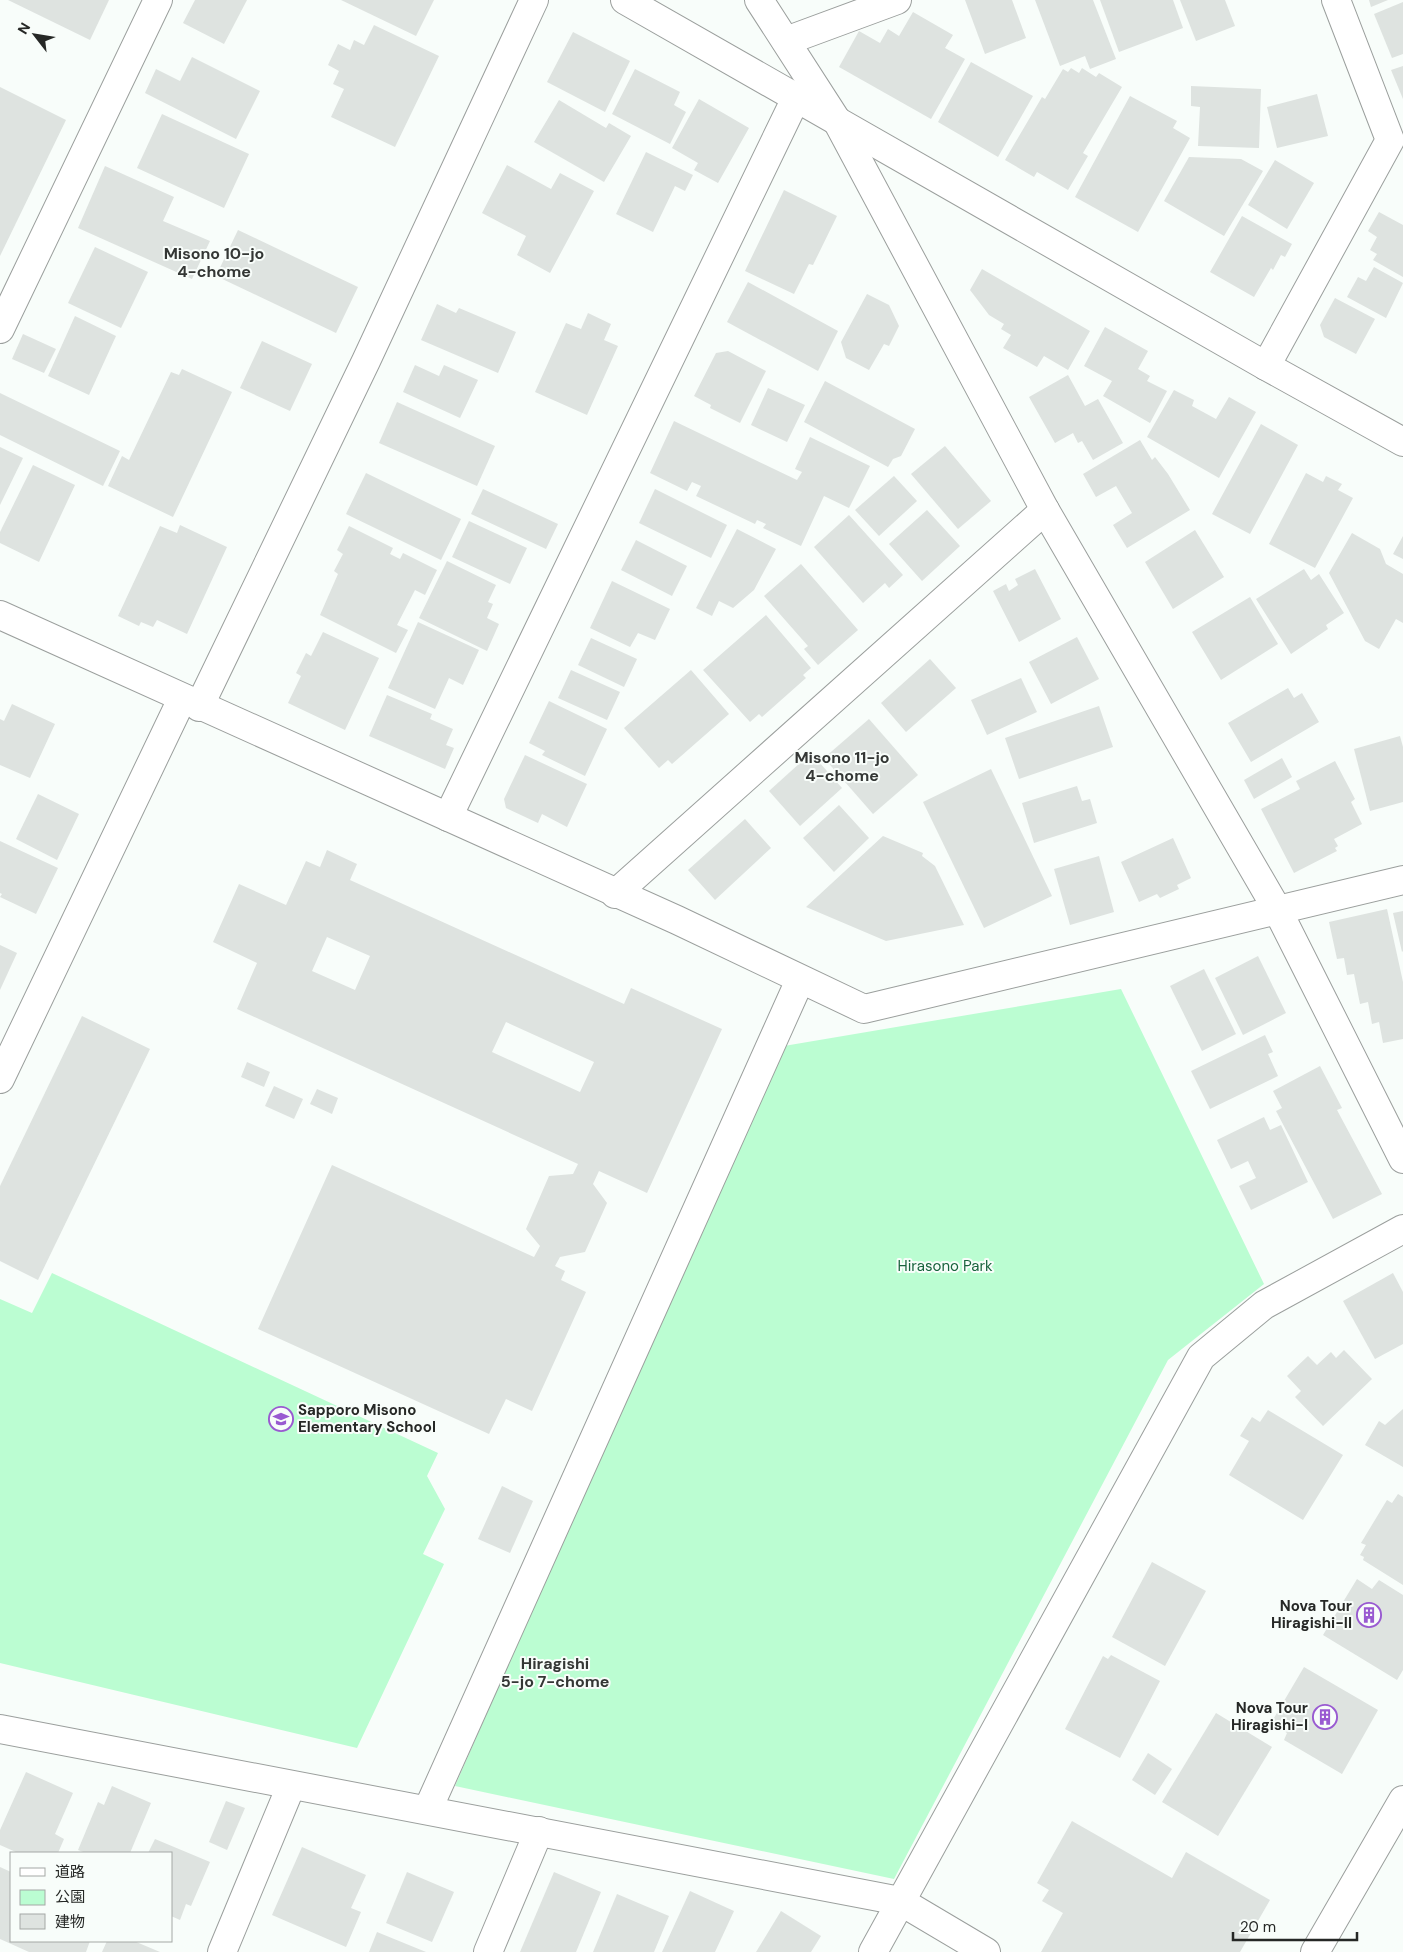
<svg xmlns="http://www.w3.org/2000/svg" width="1403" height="1952" font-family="'DM Sans','Noto Sans JP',sans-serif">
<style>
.green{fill:#bbfdd2}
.building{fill:#dee3e0;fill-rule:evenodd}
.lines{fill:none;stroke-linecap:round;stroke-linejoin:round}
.street-casing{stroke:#9b9f9d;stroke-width:30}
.secondary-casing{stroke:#9b9f9d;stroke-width:30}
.street{stroke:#fff;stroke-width:28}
.secondary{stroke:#fff;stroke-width:28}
.labels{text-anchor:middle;stroke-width:4;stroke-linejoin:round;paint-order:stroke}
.park-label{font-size:15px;fill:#18633d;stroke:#f8fdfa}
.poi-label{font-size:15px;font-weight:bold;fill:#262826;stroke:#f8fdfa;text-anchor:end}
.neighbourhood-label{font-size:16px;font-weight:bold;fill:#343735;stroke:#f8fdfa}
</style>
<rect width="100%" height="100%" fill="#f8fdfa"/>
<!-- green -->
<g class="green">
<polygon points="1121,989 1264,1284 1168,1360 894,1879 455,1786 778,1047"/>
<polygon points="52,1273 438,1453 427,1476 445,1509 423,1554 444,1564 357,1748 0,1663 0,1299 32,1313"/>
</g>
<!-- building -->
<g class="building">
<polygon points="8,0 109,0 90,40"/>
<polygon points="195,0 247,0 224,44 183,23"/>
<polygon points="341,0 434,0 416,36"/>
<polygon points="965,0 1012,0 1026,38 985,54"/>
<polygon points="1035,0 1093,0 1116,59 1090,69 1085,56 1060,66"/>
<polygon points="1100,0 1173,0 1183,28 1119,52"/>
<polygon points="1180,0 1225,0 1235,26 1196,41"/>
<polygon points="1369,0 1388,0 1371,7"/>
<polygon points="1403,2 1403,54 1392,58 1374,14"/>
<polygon points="913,12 953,35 945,48 965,59 931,119 839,67 859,31 880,43 888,29 899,36"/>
<polygon points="374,25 439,56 395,147 331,117 344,89 333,84 339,71 328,65 338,44 350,50 354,40 364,45"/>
<polygon points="573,32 630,61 605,112 547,82"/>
<polygon points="192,57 260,91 236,139 145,93 156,69 180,81"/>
<polygon points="971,62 1033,96 998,157 938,122"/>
<polygon points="1403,66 1403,99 1391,70"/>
<polygon points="1071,68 1079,73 1082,68 1096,77 1099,73 1122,87 1083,153 1088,156 1068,190 1037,172 1034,177 1005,160 1042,97 1045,99 1063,69 1068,72"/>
<polygon points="635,69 680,92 674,105 686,112 670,144 612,114"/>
<polygon points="1191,86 1261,89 1259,148 1198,146 1200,107 1191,106"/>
<polygon points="0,87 66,120 0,256"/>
<polygon points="1317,94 1328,136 1277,148 1267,107"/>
<polygon points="1130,96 1177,121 1173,128 1190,138 1138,232 1075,197"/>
<polygon points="699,99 749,128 718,183 694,170 698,163 672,148"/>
<polygon points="559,100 606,128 609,123 631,136 604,182 534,142"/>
<polygon points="162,114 249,154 224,208 137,168"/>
<polygon points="646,152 693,175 685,191 675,186 653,232 616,214"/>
<polygon points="1189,157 1241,159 1263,171 1224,236 1164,201"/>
<polygon points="1275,160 1314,183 1287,229 1248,205"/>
<polygon points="507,165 551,189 560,173 594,191 550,273 517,255 526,236 482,213"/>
<polygon points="105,166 174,197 163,221 210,241 192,279 78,228"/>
<polygon points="784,190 837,216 813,265 809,264 794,294 745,271"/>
<polygon points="1379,212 1403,225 1403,277 1373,260 1377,254 1370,250 1377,237 1368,231"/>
<polygon points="1242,216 1292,244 1285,257 1281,255 1273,270 1271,268 1254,297 1210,272"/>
<polygon points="238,230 358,287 336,333 216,276"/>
<polygon points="95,247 148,272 121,328 68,303"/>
<polygon points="1374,267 1403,283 1386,318 1347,297 1358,277 1366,281"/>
<polygon points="982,269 1090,331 1068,370 1044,356 1037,367 1003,348 1011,335 1001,329 1004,324 989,315 970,290"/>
<polygon points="748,282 838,331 818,371 727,322"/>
<polygon points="867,294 889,305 899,326 889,346 884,344 869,370 846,358 841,342"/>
<polygon points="1335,298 1375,319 1356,354 1324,337 1320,325"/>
<polygon points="437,304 456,313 459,308 516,332 498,373 421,340"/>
<polygon points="588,313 611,324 604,340 618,346 587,415 535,392 566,323 581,329"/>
<polygon points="75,316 116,336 89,395 48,376"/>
<polygon points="1105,327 1148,351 1138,369 1150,376 1147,381 1167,391 1150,423 1103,396 1112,381 1084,366"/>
<polygon points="23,334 56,349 44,373 12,359"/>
<polygon points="262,341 312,364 290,411 240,388"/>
<polygon points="728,351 766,371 740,423 710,408 711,405 694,396 716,353"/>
<polygon points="415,365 439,376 444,365 478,380 460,418 403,392"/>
<polygon points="182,369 232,392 173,517 108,486 122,456 129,460 171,372 179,375"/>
<polygon points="1068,375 1085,406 1098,399 1123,443 1093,460 1082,441 1078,443 1073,433 1055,443 1029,397"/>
<polygon points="825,381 915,429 901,456 893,459 888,467 804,422"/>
<polygon points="768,388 805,405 787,442 751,425"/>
<polygon points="1174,390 1194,400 1192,406 1216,419 1229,397 1256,412 1219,478 1147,437"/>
<polygon points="0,393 120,451 103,486 0,435"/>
<polygon points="397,402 495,446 477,486 379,443"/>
<polygon points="674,421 797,480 802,472 795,469 810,437 870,466 849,508 824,496 801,546 763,528 766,524 757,520 755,524 696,496 701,486 692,482 687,491 650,473"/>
<polygon points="1261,424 1298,445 1250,534 1212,514"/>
<polygon points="1140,440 1152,460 1155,457 1168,474 1190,510 1127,548 1113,525 1132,513 1116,486 1096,497 1083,474"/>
<polygon points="945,446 991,501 958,529 911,474"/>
<polygon points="0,447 23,458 0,505"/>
<polygon points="33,465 75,485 39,562 0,543 0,532"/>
<polygon points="366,473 461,519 441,560 346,514"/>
<polygon points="1306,473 1323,482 1326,476 1342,484 1338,490 1353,498 1315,568 1269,544"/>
<polygon points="894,476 917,501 879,536 855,510"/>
<polygon points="483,489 558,524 546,549 471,514"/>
<polygon points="655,489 727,525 711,558 639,523"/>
<polygon points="927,510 960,546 922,581 889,544"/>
<polygon points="849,515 903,575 889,588 885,583 863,603 814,547"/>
<polygon points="469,521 527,548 510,584 452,557"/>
<polygon points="180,525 227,547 187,634 157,620 153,627 141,622 139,626 118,616 160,526 177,533"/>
<polygon points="349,526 393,548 390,554 400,559 403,553 437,570 425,595 415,590 397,625 408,630 396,653 320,615 338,574 334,571 343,554 337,550"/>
<polygon points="737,529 776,549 754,590 733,608 719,601 712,616 696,608"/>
<polygon points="1195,530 1224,577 1173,609 1145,562"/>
<polygon points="1352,533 1380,549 1386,564 1403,574 1403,623 1396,619 1379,649 1365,641 1329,573"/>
<polygon points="1403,536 1403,559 1393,554"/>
<polygon points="636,540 687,566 672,596 621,570"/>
<polygon points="447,561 496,585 488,602 493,604 487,618 499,624 487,651 419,618"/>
<polygon points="801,564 858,630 818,665 804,649 808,646 764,596"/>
<polygon points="1035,569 1061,619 1019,642 993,591 1006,584 1009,591 1018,585 1015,579"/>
<polygon points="1304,569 1311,580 1319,574 1344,613 1326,625 1328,629 1291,654 1256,599"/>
<polygon points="612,581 670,609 655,640 638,633 630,647 590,628"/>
<polygon points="1250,597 1278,644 1221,680 1192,632"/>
<polygon points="766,615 811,668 803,675 806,678 762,717 759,714 750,722 703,670"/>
<polygon points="418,622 479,650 463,685 449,678 435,709 388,688"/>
<polygon points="323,632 379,658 345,730 288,703 301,676 296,673 306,653 311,656"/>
<polygon points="1077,637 1099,679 1051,704 1029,662"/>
<polygon points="591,638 637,659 624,687 578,665"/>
<polygon points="930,659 956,688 906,732 881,703"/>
<polygon points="571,670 620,692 607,720 558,698"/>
<polygon points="691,670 729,714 672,764 668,760 659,768 624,728"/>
<polygon points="1021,678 1037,712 987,735 971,700"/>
<polygon points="1288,688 1294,698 1302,693 1319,722 1251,762 1228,723"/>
<polygon points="387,695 432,714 430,719 453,729 446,745 454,748 445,769 369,736"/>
<polygon points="549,701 607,729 585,776 542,755 545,751 529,743"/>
<polygon points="12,704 55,724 30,778 0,765 0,719 4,721"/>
<polygon points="1099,706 1113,747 1019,779 1005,738"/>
<polygon points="869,719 918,775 873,814 824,758"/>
<polygon points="1400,736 1403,747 1403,802 1370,811 1354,749"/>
<polygon points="811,753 842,788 800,826 769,791"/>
<polygon points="525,755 587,784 567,827 542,814 538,823 506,808 504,799"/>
<polygon points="1282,758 1292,777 1254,799 1244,780"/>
<polygon points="1335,761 1355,799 1351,802 1362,824 1334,839 1338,846 1335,848 1337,851 1294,873 1261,809 1300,789 1296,781"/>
<polygon points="991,769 1052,896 984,928 923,802"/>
<polygon points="1077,786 1082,801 1090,799 1097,823 1034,843 1022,803"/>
<polygon points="38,794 79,814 57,860 16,839"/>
<polygon points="839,805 869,838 834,872 803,838"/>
<polygon points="745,819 771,848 715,900 688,870"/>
<polygon points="883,836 923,853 922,856 935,866 964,925 886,941 806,907"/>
<polygon points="1173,838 1191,878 1177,885 1179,889 1160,898 1157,894 1139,902 1121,862"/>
<polygon points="0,841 58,868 36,914 0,897 2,894 0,893"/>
<path d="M 327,850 L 357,864 L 350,880 L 624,1004 L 631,988 L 722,1029 L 647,1193 L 599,1171 L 593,1184 L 607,1203 L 585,1252 L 560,1257 L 555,1266 L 565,1271 L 561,1280 L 586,1292 L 532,1411 L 506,1399 L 489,1434 L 258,1329 L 332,1165 L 534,1257 L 540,1246 L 526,1229 L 549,1176 L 573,1174 L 578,1164 L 237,1009 L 257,963 L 213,942 L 239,884 L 286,905 L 306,861 L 320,867 ZM 327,937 L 370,956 L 355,990 L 312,971 ZM 506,1022 L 594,1062 L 580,1092 L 492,1052 Z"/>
<polygon points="1099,856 1114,912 1070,925 1054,869"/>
<polygon points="1387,909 1403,982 1403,1039 1383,1043 1379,1022 1372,1024 1368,1002 1360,1004 1354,974 1347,975 1344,958 1337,959 1329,922"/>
<polygon points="1403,911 1403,951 1402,952 1393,913"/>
<polygon points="0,945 17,953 0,990"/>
<polygon points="1258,956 1286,1013 1243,1035 1215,978"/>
<polygon points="1204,969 1236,1034 1202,1051 1170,986"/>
<polygon points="82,1016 150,1049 38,1280 0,1261 0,1186"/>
<polygon points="1265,1035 1273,1052 1268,1054 1278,1076 1210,1109 1191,1071"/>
<polygon points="247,1062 270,1072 264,1087 241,1077"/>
<polygon points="1320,1066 1342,1108 1337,1110 1382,1194 1333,1219 1276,1111 1282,1108 1273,1091"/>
<polygon points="274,1086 303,1099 294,1119 265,1106"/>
<polygon points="317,1089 338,1098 332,1114 310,1104"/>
<polygon points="1264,1117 1270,1130 1281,1125 1308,1182 1251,1210 1239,1186 1256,1178 1248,1161 1231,1169 1217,1140"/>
<polygon points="1393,1273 1403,1292 1403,1344 1375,1359 1343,1301"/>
<polygon points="1344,1350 1372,1379 1323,1426 1295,1397 1301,1391 1287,1376 1308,1356 1317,1365 1331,1352 1336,1358"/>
<polygon points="1403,1409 1403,1467 1365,1445 1379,1421 1385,1425"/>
<polygon points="1268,1410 1343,1455 1303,1520 1229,1475 1249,1441 1240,1436 1252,1417 1260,1422"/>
<polygon points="502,1486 533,1501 510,1553 478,1539"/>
<polygon points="1398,1494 1403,1497 1403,1585 1363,1560 1364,1557 1360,1555 1366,1545 1361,1543 1387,1500 1392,1503"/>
<polygon points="1152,1562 1206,1591 1165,1666 1112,1637"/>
<polygon points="1357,1579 1372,1589 1379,1580 1403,1595 1403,1670 1397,1680 1323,1635"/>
<polygon points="1111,1655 1160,1681 1120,1758 1065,1729 1103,1656 1108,1659"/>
<polygon points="1304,1667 1378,1710 1342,1774 1284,1740 1287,1733 1271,1723"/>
<polygon points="1216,1713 1272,1747 1218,1836 1162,1802"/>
<polygon points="1148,1753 1172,1769 1155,1795 1132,1780"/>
<polygon points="26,1772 73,1793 55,1834 64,1839 58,1853 18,1853 0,1845 0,1830"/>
<polygon points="112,1786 151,1803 130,1853 86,1853 78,1850 98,1802 104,1805"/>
<polygon points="226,1801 245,1808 227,1850 209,1842"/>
<polygon points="1072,1821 1172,1878 1186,1852 1270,1900 1240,1952 1041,1952 1063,1913 1042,1901 1049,1890 1037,1883"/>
<polygon points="155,1839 210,1862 191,1906 186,1904 180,1920 171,1916 171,1853 148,1853"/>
<polygon points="302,1847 366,1875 351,1908 361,1912 346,1947 272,1915"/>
<polygon points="0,1867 11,1872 11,1941 90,1941 86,1952 29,1952 0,1939"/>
<polygon points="407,1872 454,1892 432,1942 386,1923"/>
<polygon points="554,1872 601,1892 576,1952 520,1952"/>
<polygon points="690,1891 734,1911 715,1952 662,1952"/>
<polygon points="617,1894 669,1916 654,1952 593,1952"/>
<polygon points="781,1911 821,1936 811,1952 756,1952"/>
<polygon points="377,1932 426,1952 369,1952"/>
<polygon points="107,1941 134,1941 160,1952 102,1952"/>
</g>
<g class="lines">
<defs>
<g id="street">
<polyline points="759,0 837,121 1045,510 1278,911 1403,1159"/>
<polyline points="786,41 897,0"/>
<polyline points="0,329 158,0"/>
<polyline points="1266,366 1390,140 1336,0"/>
<polyline points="0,615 677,920 864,1009 1403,880"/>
<polyline points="199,707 366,361 534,0"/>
<polyline points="448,817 796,98"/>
<polyline points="615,894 1045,510"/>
<polyline points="0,1079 182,699"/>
<polyline points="0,1729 900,1901 986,1952"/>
<polyline points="428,1809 800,980"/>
<polyline points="222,1952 291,1786"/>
<polyline points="488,1952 539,1831"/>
<polyline points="873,1952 1201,1357 1264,1305 1403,1229"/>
</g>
<g id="secondary">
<polyline points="625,0 1266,366 1403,442"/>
<polyline points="1315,1952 1403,1800"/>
</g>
</defs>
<!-- street casing -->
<use href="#street" class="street-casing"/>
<!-- secondary casing -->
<use href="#secondary" class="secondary-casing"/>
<!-- street -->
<use href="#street" class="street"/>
<!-- secondary -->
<use href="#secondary" class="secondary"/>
</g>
<!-- icons -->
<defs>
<symbol id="school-ring" viewBox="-11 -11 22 22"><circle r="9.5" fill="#f8fdfa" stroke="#995ad1" stroke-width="1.5"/><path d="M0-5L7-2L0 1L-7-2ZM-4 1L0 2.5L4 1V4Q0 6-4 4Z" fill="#995ad1"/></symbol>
<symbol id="building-ring" viewBox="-11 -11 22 22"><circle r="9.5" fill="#f8fdfa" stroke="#995ad1" stroke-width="1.5"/><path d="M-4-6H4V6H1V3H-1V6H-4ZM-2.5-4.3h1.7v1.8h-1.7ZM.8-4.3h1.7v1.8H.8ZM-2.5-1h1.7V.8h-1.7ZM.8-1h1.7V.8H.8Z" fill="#995ad1"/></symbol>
</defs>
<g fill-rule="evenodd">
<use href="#school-ring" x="267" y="1405" width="28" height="28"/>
<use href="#building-ring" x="1355" y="1601" width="28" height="28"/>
<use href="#building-ring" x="1311" y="1703" width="28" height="28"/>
</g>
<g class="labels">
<!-- park labels -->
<g class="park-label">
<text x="945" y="1271">Hirasono Park</text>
</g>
<!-- poi labels -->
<g class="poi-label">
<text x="298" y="1415" text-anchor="start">Sapporo Misono<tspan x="298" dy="17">Elementary School</tspan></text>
<text x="1352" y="1611">Nova Tour<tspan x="1352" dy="17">Hiragishi-II</tspan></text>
<text x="1308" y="1713">Nova Tour<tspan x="1308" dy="17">Hiragishi-I</tspan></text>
</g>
<!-- neighbourhood labels -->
<g class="neighbourhood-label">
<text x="214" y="259">Misono 10-jo<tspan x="214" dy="18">4-chome</tspan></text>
<text x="842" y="763">Misono 11-jo<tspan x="842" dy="18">4-chome</tspan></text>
<text x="555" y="1669">Hiragishi<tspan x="555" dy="18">5-jo 7-chome</tspan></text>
</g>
</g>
<!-- legend -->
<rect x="10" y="1852" width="162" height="90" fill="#f8fdfa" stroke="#a4a8a5"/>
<rect x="20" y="1868" width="25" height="8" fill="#ffffff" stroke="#a4a8a5"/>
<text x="55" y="1877" font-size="15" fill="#262826">道路</text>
<rect x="20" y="1890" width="25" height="15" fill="#bbfdd2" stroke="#a4a8a5"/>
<text x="55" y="1902" font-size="15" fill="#262826">公園</text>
<rect x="20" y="1914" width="25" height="15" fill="#dee3e0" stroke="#a4a8a5"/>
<text x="55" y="1927" font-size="15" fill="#262826">建物</text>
<!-- north arrow -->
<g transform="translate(35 35) rotate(301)" stroke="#f8fdfa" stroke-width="4" paint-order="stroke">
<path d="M0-4L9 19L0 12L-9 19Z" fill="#262826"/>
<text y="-8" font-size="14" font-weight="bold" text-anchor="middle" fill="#262826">N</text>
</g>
<!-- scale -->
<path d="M1233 1932v8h124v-8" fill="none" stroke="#262826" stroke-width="2.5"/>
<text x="1240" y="1932" font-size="15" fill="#262826" stroke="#f8fdfa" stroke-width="4" paint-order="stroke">20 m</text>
</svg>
